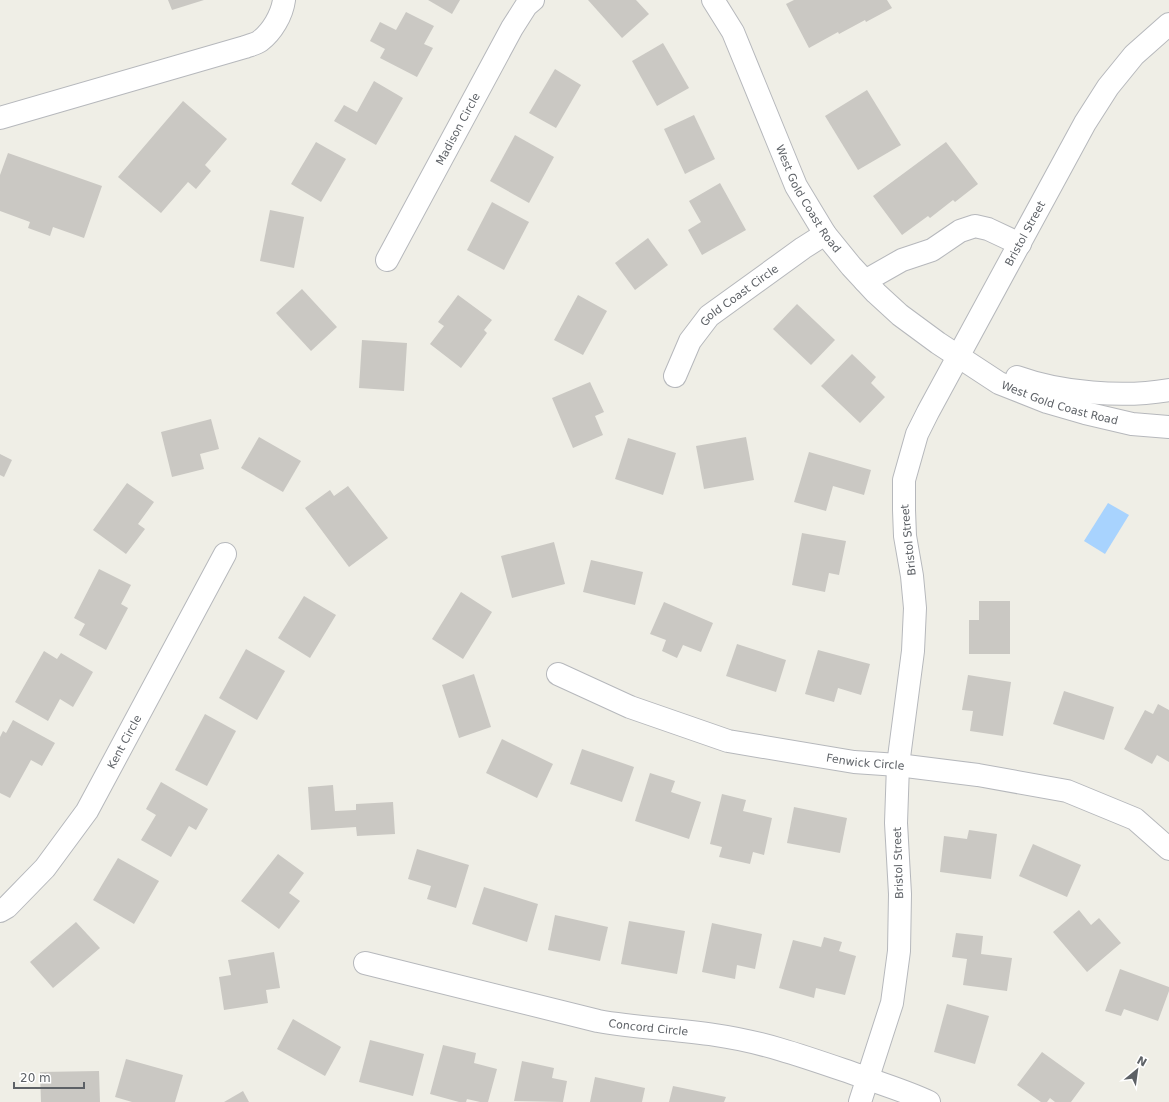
<svg xmlns="http://www.w3.org/2000/svg" width="1169" height="1102" font-family="'DejaVu Sans',sans-serif">
<style>
.water{fill:#a8d3fe}
.building{fill:#cac8c3}
.lines{fill:none;stroke-linecap:round;stroke-linejoin:round}
.minor-casing{stroke:#b6b8bc;stroke-width:24}
.minor{stroke:#fff;stroke-width:22}
.labels{text-anchor:middle;stroke-width:3;stroke-linejoin:round;paint-order:stroke}
.street-label{font-size:11px;fill:#5d6166;stroke:#fff}
</style>
<rect width="100%" height="100%" fill="#efeee6"/>
<!-- water -->
<polygon class="water" points="1108,503 1129,515 1105,554 1084,541"/>
<!-- building -->
<g class="building">
<polygon points="168,0 204,0 172,10"/>
<polygon points="428,0 460,0 452,14"/>
<polygon points="588,0 636,0 649,14 622,38"/>
<polygon points="794,0 887,0 892,8 866,22 865,20 839,34 838,32 809,48 786,4"/>
<polygon points="406,12 434,26 424,44 433,48 417,77 380,58 385,49 370,41 380,22 396,30"/>
<polygon points="663,43 689,88 657,106 632,61"/>
<polygon points="555,69 581,85 556,128 529,113"/>
<polygon points="374,81 403,98 376,145 334,121 344,105 357,112"/>
<polygon points="867,90 901,145 858,170 825,116"/>
<polygon points="183,101 227,139 205,165 211,171 196,189 188,182 161,213 118,177"/>
<polygon points="694,115 715,159 685,174 664,129"/>
<polygon points="515,135 554,157 529,203 490,181"/>
<polygon points="316,142 346,159 321,202 291,184"/>
<polygon points="946,142 978,184 955,202 953,200 930,218 928,216 902,235 873,196"/>
<polygon points="8,153 102,186 84,238 53,227 50,236 28,228 30,222 0,211 0,175"/>
<polygon points="720,183 746,230 702,255 688,230 701,222 689,201"/>
<polygon points="492,202 529,222 504,270 467,250"/>
<polygon points="270,210 304,217 294,268 260,261"/>
<polygon points="648,238 668,265 635,290 615,263"/>
<polygon points="302,289 337,327 311,351 276,313"/>
<polygon points="458,295 492,320 484,330 487,333 461,368 430,344 444,326 438,322"/>
<polygon points="578,295 607,311 583,355 554,340"/>
<polygon points="797,304 835,340 811,365 773,329"/>
<polygon points="362,340 407,343 404,391 359,388"/>
<polygon points="852,354 876,377 871,383 885,397 860,423 821,386"/>
<polygon points="590,382 604,412 595,416 603,435 573,448 552,398"/>
<polygon points="211,419 219,449 200,454 204,469 172,477 161,432"/>
<polygon points="259,437 301,461 283,492 241,468"/>
<polygon points="746,437 754,480 704,489 696,446"/>
<polygon points="628,438 676,453 663,495 615,479"/>
<polygon points="809,452 871,470 864,495 833,486 826,511 794,502"/>
<polygon points="0,454 12,460 4,477 0,475"/>
<polygon points="127,483 154,502 138,524 145,529 126,554 93,530"/>
<polygon points="348,486 388,538 349,567 305,508 330,490 334,496"/>
<polygon points="802,533 846,541 839,575 829,573 825,592 792,585"/>
<polygon points="554,542 565,584 512,598 501,556"/>
<polygon points="591,560 643,572 635,605 583,592"/>
<polygon points="99,569 131,585 121,604 128,608 106,650 79,635 85,624 74,618"/>
<polygon points="461,592 492,612 463,659 432,639"/>
<polygon points="304,596 336,615 310,658 278,638"/>
<polygon points="979,601 1010,601 1010,654 969,654 969,620 979,620"/>
<polygon points="664,602 713,623 701,652 683,645 677,658 662,651 666,640 650,634"/>
<polygon points="737,644 786,660 776,692 726,676"/>
<polygon points="246,649 285,671 257,720 219,698"/>
<polygon points="818,650 870,664 861,695 838,688 834,702 805,694"/>
<polygon points="44,651 57,659 61,653 93,672 73,707 60,699 48,721 15,702"/>
<polygon points="474,674 491,727 459,738 442,685"/>
<polygon points="968,675 1011,682 1003,736 970,731 973,711 962,710"/>
<polygon points="1064,691 1114,707 1104,740 1053,724"/>
<polygon points="1158,704 1169,710 1169,762 1157,755 1152,764 1124,749 1145,710 1153,714"/>
<polygon points="205,714 236,731 207,786 175,770"/>
<polygon points="13,720 55,743 42,766 31,760 10,798 0,793 0,737 3,731 6,733"/>
<polygon points="502,739 553,764 537,798 486,773"/>
<polygon points="582,749 634,767 622,802 570,784"/>
<polygon points="650,773 675,781 671,792 701,802 689,839 635,821"/>
<polygon points="161,782 208,809 196,830 189,826 171,857 141,840 156,815 146,809"/>
<polygon points="333,785 335,811 356,810 356,804 393,802 395,834 357,836 356,827 311,830 308,787"/>
<polygon points="722,794 746,800 743,811 772,818 764,855 753,852 750,864 719,857 722,847 710,844"/>
<polygon points="794,807 847,818 840,853 787,843"/>
<polygon points="969,830 997,834 991,879 940,872 944,836 967,839"/>
<polygon points="1033,844 1081,865 1067,897 1019,876"/>
<polygon points="417,849 469,865 456,908 427,899 431,886 408,879"/>
<polygon points="278,854 304,873 289,893 300,901 279,929 241,901"/>
<polygon points="118,858 159,881 134,924 93,900"/>
<polygon points="484,887 538,904 527,942 472,924"/>
<polygon points="1079,910 1091,925 1099,918 1121,943 1087,972 1053,932"/>
<polygon points="555,915 608,927 600,961 548,950"/>
<polygon points="629,921 685,931 677,974 621,964"/>
<polygon points="76,922 100,948 53,988 30,962"/>
<polygon points="712,923 762,934 755,969 737,965 735,979 702,972"/>
<polygon points="956,933 983,936 981,954 1012,958 1007,991 963,985 967,959 952,957"/>
<polygon points="824,937 842,942 839,951 856,956 845,995 816,988 814,998 779,988 793,940 821,947"/>
<polygon points="274,952 280,988 266,990 268,1003 224,1010 219,977 231,975 228,960"/>
<polygon points="1120,969 1169,987 1169,991 1158,1021 1124,1009 1121,1016 1105,1011"/>
<polygon points="947,1004 989,1016 975,1064 934,1052"/>
<polygon points="293,1019 341,1047 325,1076 277,1049"/>
<polygon points="370,1040 424,1054 413,1096 359,1082"/>
<polygon points="443,1045 476,1053 474,1063 497,1069 488,1102 480,1102 467,1099 466,1102 459,1102 430,1094"/>
<polygon points="1042,1052 1085,1083 1071,1102 1055,1102 1050,1098 1047,1102 1041,1102 1017,1085"/>
<polygon points="126,1059 183,1075 175,1102 132,1102 115,1097"/>
<polygon points="522,1061 554,1068 552,1078 567,1081 563,1102 514,1101"/>
<polygon points="99,1071 100,1102 41,1102 40,1072"/>
<polygon points="595,1077 645,1088 642,1102 590,1102"/>
<polygon points="673,1086 726,1097 724,1102 669,1102"/>
<polygon points="243,1091 249,1102 224,1102"/>
</g>
<g class="lines">
<defs>
<g id="minor">
<path id="s1" d="M 713,0 L 733,32 L 796,186 L 825,234 L 851,266 L 876,293 L 900,315 L 938,343 L 999,383 L 1047,402 L 1085,413 L 1132,424 L 1169,427"/>
<path d="M 0,118 L 245,47 C 250,45 256,44 260,41 C 272,32 282,15 284,0"/>
<path id="s2" d="M 387,260 L 512,28 L 526,6 L 533,0"/>
<polyline points="865,281 902,260 932,250 960,231 975,226 988,229 1020,244"/>
<path id="s3" d="M 675,376 L 690,341 L 709,316 L 803,248 L 825,234"/>
<path d="M 1017,377 C 1061,393 1123,398 1169,390"/>
<path id="s4" d="M 558,674 L 630,707 L 728,741 L 854,762 L 898,765 L 978,775 L 1067,791 L 1135,819 L 1169,849"/>
<path id="s5" d="M 0,911 L 7,907 L 45,868 L 87,811 L 225,554"/>
<path id="s6" d="M 365,963 L 598,1021 C 636,1028 676,1029 715,1035 C 765,1042 811,1059 858,1075 C 881,1084 906,1091 929,1102"/>
<path id="s7" d="M 860,1102 L 892,1003 L 899,951 L 900,894 L 896,823 L 898,765 L 913,651 L 915,608 L 912,576 L 905,536 L 904,510 L 904,480 L 917,434 L 928,412 L 1085,123 L 1108,87 L 1134,55 L 1169,24"/>
</g>
</defs>
<!-- minor casing -->
<use href="#minor" class="minor-casing"/>
<!-- minor -->
<use href="#minor" class="minor"/>
</g>
<g class="labels">
<!-- street labels -->
<g class="street-label">
<text dy="4" stroke="none"><textPath href="#s2" startOffset="149">Madison Circle</textPath></text>
<text dy="4" stroke="none"><textPath href="#s1" startOffset="221">West Gold Coast Road</textPath></text>
<text dy="4" stroke="none"><textPath href="#s7" startOffset="905">Bristol Street</textPath></text>
<text dy="4" stroke="none"><textPath href="#s3" startOffset="106">Gold Coast Circle</textPath></text>
<text dy="4" stroke="none"><textPath href="#s1" startOffset="555">West Gold Coast Road</textPath></text>
<text transform="translate(908 540) rotate(-96)" y="4">Bristol Street</text>
<text dy="4" stroke="none"><textPath href="#s5" startOffset="212">Kent Circle</textPath></text>
<text dy="4" stroke="none"><textPath href="#s4" startOffset="322">Fenwick Circle</textPath></text>
<text transform="translate(898 863) rotate(-92)" y="4">Bristol Street</text>
<text dy="4" stroke="none"><textPath href="#s6" startOffset="291">Concord Circle</textPath></text>
</g>
</g>
<!-- north arrow -->
<g transform="translate(1137 1070) rotate(29)" stroke="#ffffff" stroke-width="3" paint-order="stroke">
<path d="M0-3L7 15L0 10L-7 15Z" fill="#5d6166"/>
<text y="-6" font-size="11" font-weight="bold" text-anchor="middle" fill="#5d6166">N</text>
</g>
<!-- scale -->
<path d="M14 1082v6h70v-6" fill="none" stroke="#5d6166" stroke-width="2"/>
<text x="20" y="1082" font-size="12" fill="#5d6166" stroke="#ffffff" stroke-width="3" paint-order="stroke">20 m</text>
</svg>
